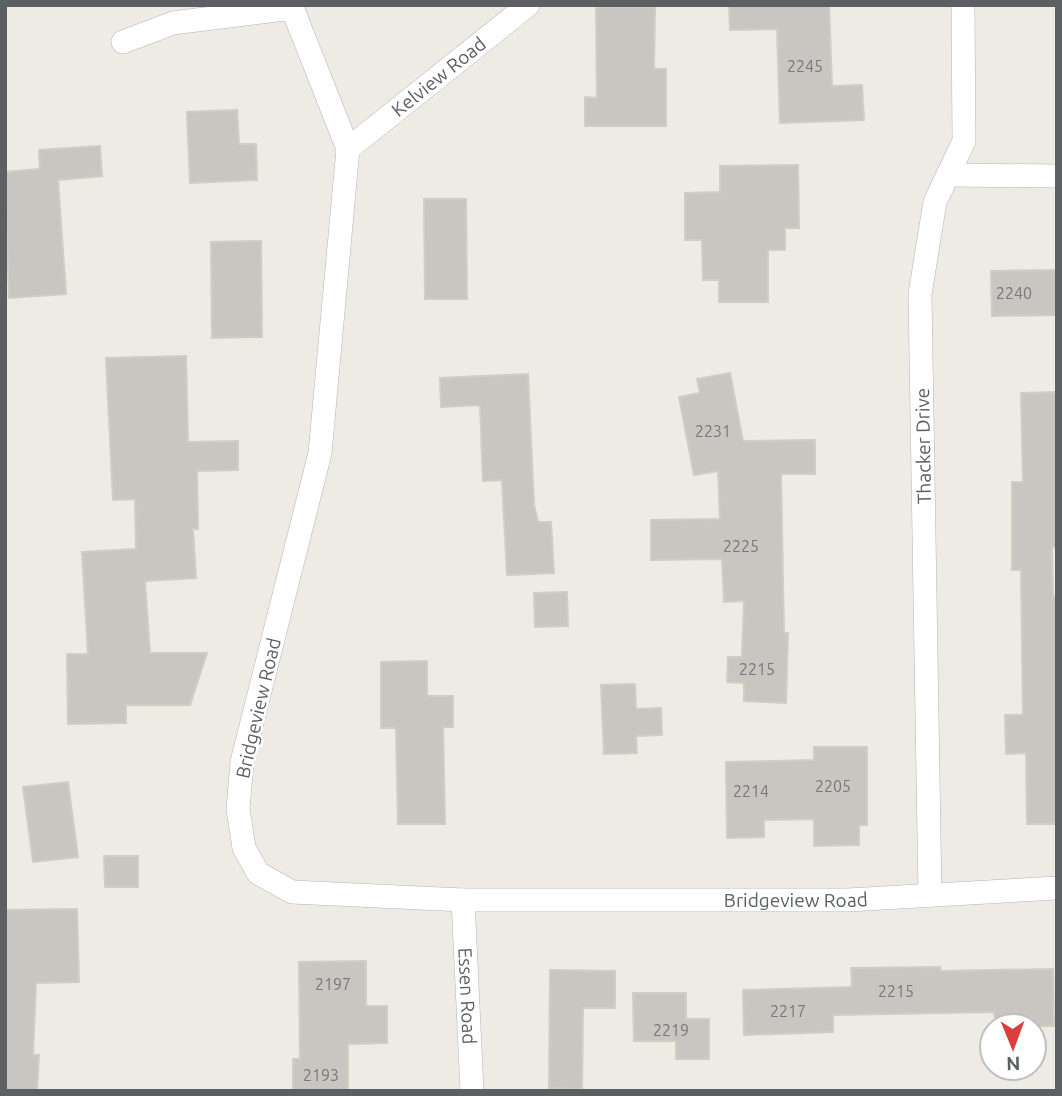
<svg xmlns="http://www.w3.org/2000/svg" width="1062" height="1096" font-family="Ubuntu,sans-serif">
<style>
.building{fill:#c9c5c1;stroke:#d2ccc3;stroke-width:2}
.lines{fill:none;stroke-linecap:round;stroke-linejoin:round}
.street-casing{stroke:#b1b5b8;stroke-width:24}
.street{stroke:#fff;stroke-width:23}
.labels{text-anchor:middle;stroke-width:5;stroke-linejoin:round;paint-order:stroke}
.number-label{font-size:16px;fill:#77797a}
.street-label{font-size:19px;fill:#5c6063;stroke:#fff}
</style>
<rect width="100%" height="100%" fill="#edebe4"/>
<!-- building -->
<g class="building">
<polygon points="729,5 829,5 832,86 862,85 864,120 780,123 777,29 730,30"/>
<polygon points="596,7 655,7 654,69 666,69 666,126 585,126 585,97 597,98"/>
<polygon points="237,110 239,144 256,144 257,180 190,183 187,112"/>
<polygon points="100,146 102,176 58,180 66,294 9,298 5,172 40,169 39,150"/>
<polygon points="798,165 799,228 785,228 785,250 768,250 768,302 719,302 719,280 703,280 702,240 685,240 685,193 720,192 720,166"/>
<polygon points="424,199 466,199 467,299 425,299"/>
<polygon points="261,241 262,337 212,338 211,242"/>
<polygon points="1057,270 1057,315 992,316 991,271"/>
<polygon points="186,356 188,442 238,441 238,470 197,471 198,529 193,529 196,578 145,581 150,653 207,653 190,705 126,705 126,723 68,724 67,654 88,654 82,552 136,549 135,499 113,500 106,358"/>
<polygon points="730,373 743,441 815,440 815,474 781,474 784,633 788,633 786,703 744,701 744,683 727,682 728,657 742,657 744,601 724,602 722,559 651,560 651,520 720,519 718,471 694,475 679,397 700,393 697,379"/>
<polygon points="528,374 534,505 538,522 551,522 554,573 507,575 502,480 483,481 480,405 441,407 440,378"/>
<polygon points="1057,392 1057,547 1052,547 1053,596 1057,596 1057,824 1027,824 1026,753 1006,754 1005,715 1023,715 1021,570 1012,570 1012,482 1023,482 1021,393"/>
<polygon points="567,592 568,626 535,627 534,593"/>
<polygon points="427,661 427,696 453,696 453,727 443,727 445,824 398,824 396,728 381,728 381,662"/>
<polygon points="635,684 636,709 661,708 662,735 636,736 637,753 604,754 601,685"/>
<polygon points="814,747 867,747 867,825 859,825 859,845 814,846 814,819 764,820 764,837 727,838 726,762 814,760"/>
<polygon points="68,782 78,857 33,862 23,787"/>
<polygon points="104,856 138,856 138,887 105,887"/>
<polygon points="77,909 79,982 36,983 33,1055 39,1055 37,1091 5,1091 5,910"/>
<polygon points="366,961 366,1006 387,1006 387,1043 348,1044 348,1091 293,1091 293,1059 300,1059 299,962"/>
<polygon points="940,967 940,971 1053,969 1054,1026 1018,1026 1018,1018 995,1019 994,1012 833,1015 833,1032 744,1035 743,990 852,987 851,968"/>
<polygon points="550,970 615,971 615,1008 583,1008 582,1089 549,1088"/>
<polygon points="633,993 686,993 686,1019 709,1019 709,1059 676,1059 676,1041 634,1041"/>
</g>
<g class="lines">
<defs>
<g id="street">
<path id="s1" d="M 291,5 L 348,149 L 320,453 L 242,762 L 238,809 L 244,848 L 258,873 L 292,892 L 463,900 L 848,900 L 1057,888"/>
<polyline points="123,42 173,23 292,8"/>
<path id="s2" d="M 348,149 L 528,5"/>
<polyline points="948,175 1057,176"/>
<polyline points="930,895 920,294 935,202 964,141 963,5"/>
<path id="s3" d="M 463,900 L 472,1091"/>
</g>
</defs>
<!-- street casing -->
<use href="#street" class="street-casing"/>
<!-- street -->
<use href="#street" class="street"/>
</g>
<g class="labels">
<!-- number labels -->
<g class="number-label">
<text x="805" y="72">2245</text>
<text x="1014" y="299">2240</text>
<text x="713" y="437">2231</text>
<text x="741" y="552">2225</text>
<text x="757" y="675">2215</text>
<text x="833" y="792">2205</text>
<text x="751" y="797">2214</text>
<text x="333" y="990">2197</text>
<text x="896" y="997">2215</text>
<text x="788" y="1017">2217</text>
<text x="671" y="1036">2219</text>
<text x="321" y="1081">2193</text>
</g>
<!-- street labels -->
<g class="street-label">
<text dy="7" stroke="none"><textPath href="#s2" startOffset="116">Kelview Road</textPath></text>
<text transform="translate(923 446) rotate(-91)" y="7">Thacker Drive</text>
<text transform="translate(258 708) rotate(-77)" y="7">Bridgeview Road</text>
<text dy="7" stroke="none"><textPath href="#s1" startOffset="1437">Bridgeview Road</textPath></text>
<text dy="7" stroke="none"><textPath href="#s3" startOffset="96">Essen Road</textPath></text>
</g>
</g>
<!-- border -->
<rect width="1062" height="1096" fill="none" stroke="#5c6063" stroke-width="14"/>
<!-- north arrow -->
<g transform="translate(1013 1047) rotate(179)"><circle r="33" fill="#ffffff" stroke="#bebfc1" stroke-width="2"/>
<path d="M0-5L12 26L0 18L-12 26Z" fill="#db3f3c"/>
<text y="-10" font-size="19" font-weight="bold" text-anchor="middle" fill="#5c6063">N</text>
</g>
</svg>
